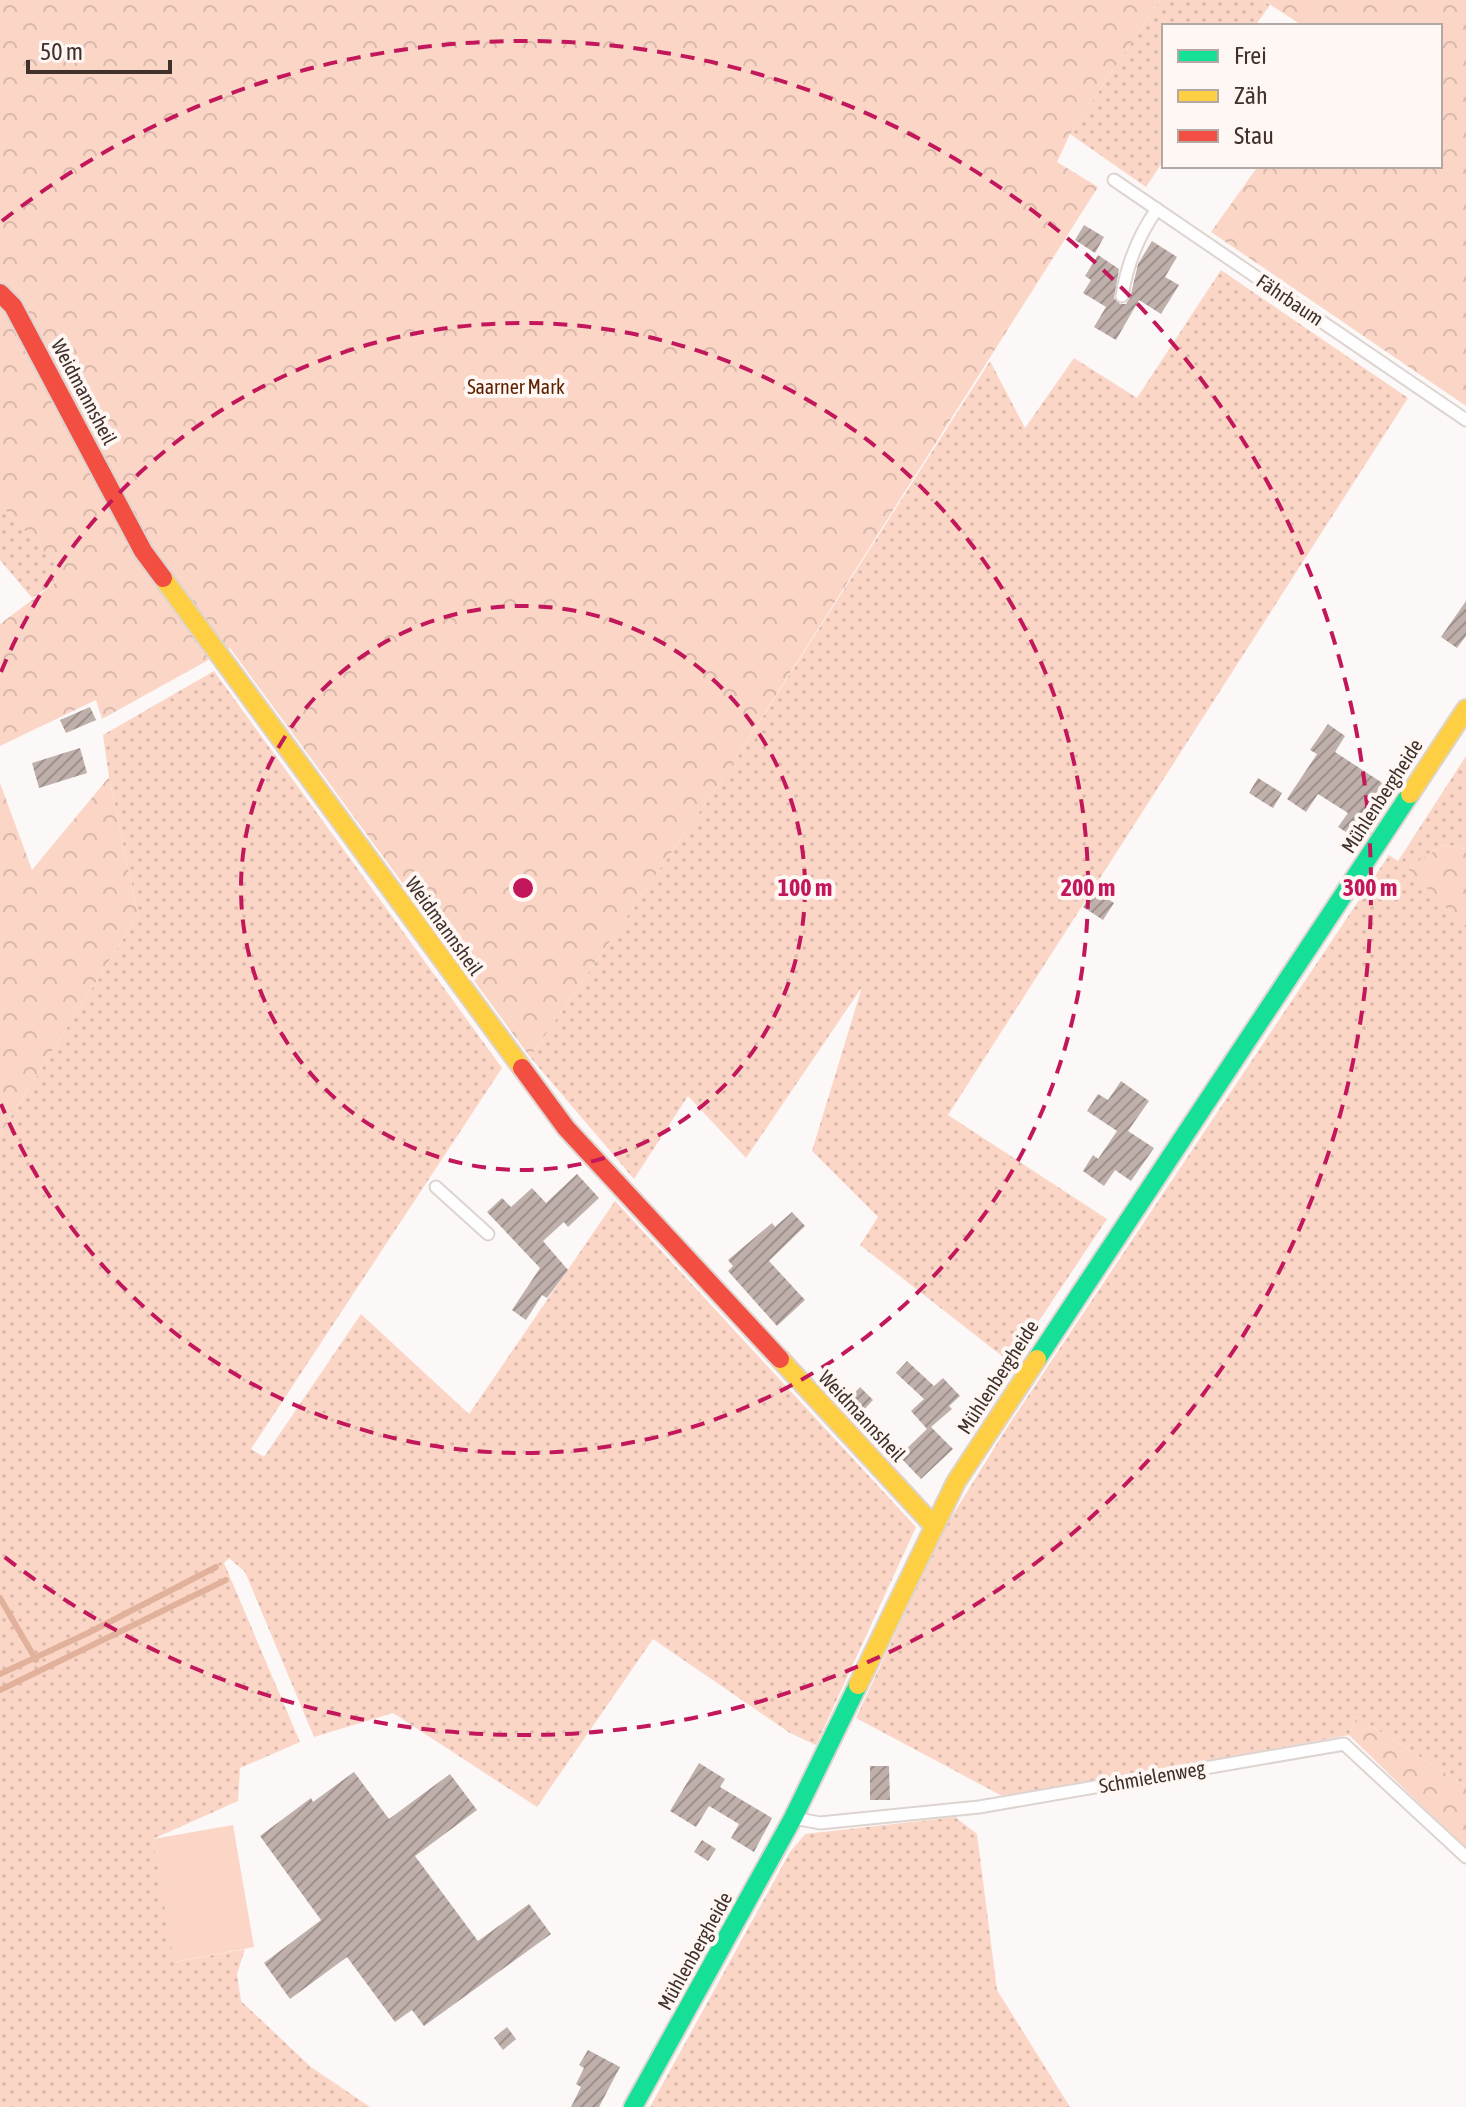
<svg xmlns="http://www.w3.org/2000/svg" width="1466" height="2107" font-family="'Asap Condensed',sans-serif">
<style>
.grass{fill:url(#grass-dots)}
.forest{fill:url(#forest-crowns)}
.pitch{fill:#fbd6c7}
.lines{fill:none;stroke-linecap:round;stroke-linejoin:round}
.stream{stroke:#e1b19b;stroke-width:6}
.building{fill:url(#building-hatch)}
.lane-casing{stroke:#ddd4d0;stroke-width:15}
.fast-casing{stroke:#ddd4d0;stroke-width:22}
.slow-casing{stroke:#ddd4d0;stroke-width:22}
.jam-casing{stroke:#ddd4d0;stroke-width:22}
.lane{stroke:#fffefe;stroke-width:11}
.fast{stroke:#16e098;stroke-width:18}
.slow{stroke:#ffcf43;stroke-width:18}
.jam{stroke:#f24e42;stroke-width:18}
.ring{fill:none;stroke:#c2185b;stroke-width:4;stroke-dasharray:14 10}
.labels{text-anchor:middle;stroke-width:8;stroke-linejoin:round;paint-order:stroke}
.street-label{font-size:20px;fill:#40312b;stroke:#fff7f4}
.park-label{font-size:20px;fill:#5d2000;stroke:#fff7f4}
.centre{fill:#c2185b;stroke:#fff7f4;stroke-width:4}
.ring-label{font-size:24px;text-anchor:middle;font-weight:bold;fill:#c2185b;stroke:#fff7f4;stroke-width:8;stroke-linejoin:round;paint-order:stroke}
</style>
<defs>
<pattern id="grass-dots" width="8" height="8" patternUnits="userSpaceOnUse" patternTransform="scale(2)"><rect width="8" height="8" fill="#fbd6c7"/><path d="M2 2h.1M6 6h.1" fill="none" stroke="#d8b8ab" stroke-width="1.8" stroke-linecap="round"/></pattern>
<pattern id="forest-crowns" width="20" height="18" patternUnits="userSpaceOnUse" patternTransform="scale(2)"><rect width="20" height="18" fill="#fbd6c7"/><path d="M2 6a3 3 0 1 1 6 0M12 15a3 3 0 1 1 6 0" fill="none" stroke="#d8b8ab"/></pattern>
<pattern id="building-hatch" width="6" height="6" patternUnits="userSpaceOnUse" patternTransform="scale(2)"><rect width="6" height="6" fill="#bfb0ab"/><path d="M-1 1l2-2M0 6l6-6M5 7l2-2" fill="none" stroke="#9d908b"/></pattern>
</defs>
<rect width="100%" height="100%" fill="#fcf8f7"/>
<!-- grass -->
<g class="grass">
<polygon points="1160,0 1263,0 1270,5 1255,26 1164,26 1164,160 1146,187 1070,134"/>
<polygon points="1221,270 1408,398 948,1115 1107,1219 1011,1363 860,1245 878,1217 812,1151 862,987 746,1158 688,1096 634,1179 530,1057 733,763 990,361 1025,428 1074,358 1137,398"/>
<polygon points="0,504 54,562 56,582 32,598 0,560"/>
<polygon points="214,671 502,1068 251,1449 264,1457 361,1314 469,1414 615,1201 916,1527 816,1745 790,1733 653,1639 537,1807 393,1713 314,1737 245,1572 229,1558 224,1563 300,1742 240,1768 238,1801 153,1839 175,1962 245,1949 237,1974 241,2001 311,2067 370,2107 0,2107 0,1134 138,915 109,777 103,735"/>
<polygon points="1466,756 1466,849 1444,845 1408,868 1466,928 1466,1786 1357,1717 1349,1735 1006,1798 856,1718 944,1529 1006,1429 1389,855 1398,861"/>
<polygon points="955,1817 977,1834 997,1990 1070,2107 650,2107 790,1852 805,1834"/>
</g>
<!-- forest -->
<g class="forest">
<polygon points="0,0 1160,0 1070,134 1057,162 1098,187 733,763 530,1057 230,648 102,719 96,700 0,746 0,624 56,582 54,562 0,504"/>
<polygon points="1263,0 1466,0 1466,406 1211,232 1258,166 1440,166 1440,26 1303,26"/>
<polygon points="109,777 138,915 0,1134 0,783 32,870"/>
<polygon points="1444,845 1466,849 1466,928 1407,868"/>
<polygon points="1357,1717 1466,1786 1466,1849 1349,1735"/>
</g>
<!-- pitch -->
<polygon class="pitch" points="233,1825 254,1947 174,1962 153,1839"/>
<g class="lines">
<!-- stream -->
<g class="stream">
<polyline points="0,1598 36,1660"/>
<polyline points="0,1674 88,1633 216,1567"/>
<polyline points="0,1690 226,1580"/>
</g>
</g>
<!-- building -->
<g class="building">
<polygon points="1084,225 1104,237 1095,253 1075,240"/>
<polygon points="1152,241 1177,257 1165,277 1179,285 1161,314 1139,300 1116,340 1094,327 1106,307 1083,293 1091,280 1085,276 1098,255 1119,269 1114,298 1120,304 1126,304 1130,298 1138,264"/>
<polygon points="1466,601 1466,636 1457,648 1441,637"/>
<polygon points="90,707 96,720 66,733 60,720"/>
<polygon points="1328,724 1345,736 1335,752 1390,788 1357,839 1338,827 1348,813 1318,794 1306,812 1287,799 1317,754 1310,750"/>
<polygon points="80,748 87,773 39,788 32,763"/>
<polygon points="1258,778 1282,793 1273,808 1249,793"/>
<polygon points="1094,890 1114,903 1103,920 1083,907"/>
<polygon points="1121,1081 1149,1101 1128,1131 1154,1148 1131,1181 1115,1170 1104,1186 1083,1171 1093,1155 1098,1159 1117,1131 1087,1111 1098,1094 1108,1100"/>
<polygon points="577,1174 599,1198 568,1227 564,1222 543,1241 568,1270 547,1298 542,1295 526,1320 512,1310 540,1268 487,1212 502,1198 511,1207 532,1188 546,1203"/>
<polygon points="792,1212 805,1226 769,1261 805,1300 777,1326 728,1271 733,1266 728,1260 772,1223 775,1227"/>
<polygon points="907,1361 934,1386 943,1378 960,1396 949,1406 952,1409 931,1427 953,1449 921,1479 899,1456 927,1429 911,1411 924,1399 896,1373"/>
<polygon points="860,1387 873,1400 859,1415 846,1402"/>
<polygon points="699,1763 725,1779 720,1787 772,1818 754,1852 731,1838 739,1824 709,1806 696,1827 670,1811"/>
<polygon points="870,1766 889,1766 890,1800 870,1800"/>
<polygon points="354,1772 389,1819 450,1774 477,1810 415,1856 478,1941 529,1904 551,1934 424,2026 412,2010 395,2022 347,1957 290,1999 264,1963 321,1920 260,1836 311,1798 313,1802"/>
<polygon points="702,1840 716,1849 708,1861 694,1852"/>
<polygon points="507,2027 516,2039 503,2050 494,2038"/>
<polygon points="588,2050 620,2067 599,2107 571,2107 581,2087 576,2084 584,2068 579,2065"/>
</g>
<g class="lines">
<defs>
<g id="lane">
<polyline points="1114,180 1466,420"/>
<path d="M 1122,296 C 1127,264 1138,236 1157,209"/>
<polyline points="436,1187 488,1234"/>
<polyline points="794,1818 820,1823 979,1807 1344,1744 1466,1857"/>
</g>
<g id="fast">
<polyline points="1037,1359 1410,794"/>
<polyline points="633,2107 793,1818 858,1685"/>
</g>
<g id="slow">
<polyline points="163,578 522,1068"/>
<polyline points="1410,794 1466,709"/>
<polyline points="780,1359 933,1525"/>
<polyline points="858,1685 956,1482 1037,1359"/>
</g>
<g id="jam">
<polyline points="0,293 13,306 143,551 163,578"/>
<polyline points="522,1068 566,1128 780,1359"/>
</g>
</defs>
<!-- lane casing -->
<use href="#lane" class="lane-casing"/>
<!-- fast casing -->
<use href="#fast" class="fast-casing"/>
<!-- slow casing -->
<use href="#slow" class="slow-casing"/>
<!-- jam casing -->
<use href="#jam" class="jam-casing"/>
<!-- lane -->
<use href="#lane" class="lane"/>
<!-- fast -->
<use href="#fast" class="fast"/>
<!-- slow -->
<use href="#slow" class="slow"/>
<!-- jam -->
<use href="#jam" class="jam"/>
</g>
<!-- distance rings -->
<g class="ring">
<circle cx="523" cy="888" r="282"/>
<path d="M1 672A565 565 0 1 1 1 1104"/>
<path d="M2 221A847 847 0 1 1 2 1555"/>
</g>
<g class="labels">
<!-- street labels -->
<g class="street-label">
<text transform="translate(1290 300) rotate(34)" y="7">Fährbaum</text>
<text transform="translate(84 392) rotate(62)" y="7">Weidmannsheil</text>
<text transform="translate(1382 796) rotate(-57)" y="7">Mühlenbergheide</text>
<text transform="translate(444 926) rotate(54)" y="7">Weidmannsheil</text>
<text transform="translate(998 1377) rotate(-57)" y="7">Mühlenbergheide</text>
<text transform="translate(862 1416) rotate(47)" y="7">Weidmannsheil</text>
<text transform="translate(1152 1777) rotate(-10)" y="7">Schmielenweg</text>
<text transform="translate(695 1951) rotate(-61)" y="7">Mühlenbergheide</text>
</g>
<!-- park labels -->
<g class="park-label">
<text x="516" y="394">Saarner Mark</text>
</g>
</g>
<circle cx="523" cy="888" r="12" class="centre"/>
<g class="ring-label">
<text x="805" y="896">100 m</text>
<text x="1088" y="896">200 m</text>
<text x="1370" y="896">300 m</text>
</g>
<!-- legend -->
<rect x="1162" y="24" width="280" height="144" fill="#fff7f4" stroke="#b3a8a4" stroke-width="2"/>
<rect x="1178" y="50" width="40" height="12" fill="#16e098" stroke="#b3a8a4" stroke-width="2"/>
<text x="1234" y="64" font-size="24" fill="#40312b">Frei</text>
<rect x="1178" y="90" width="40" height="12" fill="#ffcf43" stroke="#b3a8a4" stroke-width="2"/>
<text x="1234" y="104" font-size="24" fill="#40312b">Zäh</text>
<rect x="1178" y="130" width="40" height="12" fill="#f24e42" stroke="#b3a8a4" stroke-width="2"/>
<text x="1234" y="144" font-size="24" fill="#40312b">Stau</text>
<!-- scale -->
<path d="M28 60v12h142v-12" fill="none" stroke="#40312b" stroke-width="4"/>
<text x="40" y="60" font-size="24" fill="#40312b" stroke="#fff7f4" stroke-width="6" paint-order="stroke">50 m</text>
</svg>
